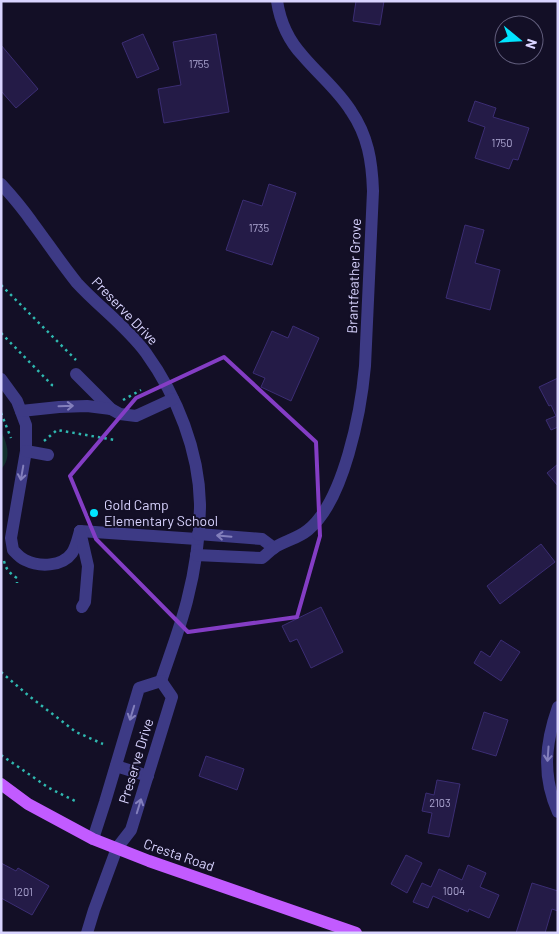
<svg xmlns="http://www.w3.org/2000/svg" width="559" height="934" font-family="Barlow,sans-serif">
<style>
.green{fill:#12302f}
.building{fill:#241b47;stroke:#3b2d73}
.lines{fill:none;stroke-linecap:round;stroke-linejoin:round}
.path{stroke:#2fb8b0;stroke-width:2.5;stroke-dasharray:2.5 4;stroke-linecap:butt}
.minor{stroke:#3d3a85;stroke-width:12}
.major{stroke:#c25bff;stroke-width:12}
.oneway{stroke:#837fbc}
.marked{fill:none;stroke:#843dc5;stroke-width:4;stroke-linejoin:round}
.poi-dot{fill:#00e5ff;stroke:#130f26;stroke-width:2}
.labels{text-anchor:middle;stroke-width:4;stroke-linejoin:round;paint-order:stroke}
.number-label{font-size:11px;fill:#aca6d1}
.street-label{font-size:14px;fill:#d9d4ff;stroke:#130f26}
.poi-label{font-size:14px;fill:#d9d4ff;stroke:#130f26;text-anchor:start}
</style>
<rect width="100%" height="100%" fill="#130f26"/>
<!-- green -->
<path class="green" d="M 1,431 C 7,443 12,458 1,469 Z"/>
<!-- building -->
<g class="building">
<polygon points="356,1 384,1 380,25 353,21"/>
<polygon points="143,34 159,69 137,78 122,43"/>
<polygon points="216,34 229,112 164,123 158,89 181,85 173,42"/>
<polygon points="1,45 38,89 16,108 1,91"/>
<polygon points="475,101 496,108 493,117 529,128 518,160 513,159 509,169 475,158 485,127 468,121"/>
<polygon points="269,184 296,193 272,265 226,250 243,200 262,206"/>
<polygon points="465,225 484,230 475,263 500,270 490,310 446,298"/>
<polygon points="293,326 319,338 291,401 261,387 265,378 253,373 272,331 288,338"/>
<polygon points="558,378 558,427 551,430 546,420 556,416 551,405 549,406 539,387"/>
<polygon points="558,464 558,486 547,473"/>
<polygon points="541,544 555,562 500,604 487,586"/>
<polygon points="321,607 343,652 311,668 297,639 290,642 282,626"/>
<polygon points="501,640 520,652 501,681 474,663 481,651 490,657"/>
<polygon points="484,712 508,720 496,756 472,749"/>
<polygon points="206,756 244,769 237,790 199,776"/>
<polygon points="437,780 460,784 449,837 428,833 432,813 422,811 426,793 434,795"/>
<polygon points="406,855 422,863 407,893 391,884"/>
<polygon points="1,863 16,871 18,868 49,886 32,915 1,898"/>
<polygon points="468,865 486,873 480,887 499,895 489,918 469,909 468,912 433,896 428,908 413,902 422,883 431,887 439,869 462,880"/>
<polygon points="532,883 558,891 558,911 552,909 545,933 516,933"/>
</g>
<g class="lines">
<!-- path -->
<g class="path">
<polyline points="1,285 76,360"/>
<polyline points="1,333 52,385 49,389"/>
<polyline points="123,400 141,390"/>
<polyline points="1,413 11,438"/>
<polyline points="44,441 57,430 115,440"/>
<path d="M 4,561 C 6,569 9,573 17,578 L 17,583"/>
<polyline points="1,672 29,696 76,732 103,744"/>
<polyline points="1,755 49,788 77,802"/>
</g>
<!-- minor -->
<g class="minor">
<path d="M 1,184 C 12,196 23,209 32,222 C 47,242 61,263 77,283 C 99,307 126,326 146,353 C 177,396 199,451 200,504 C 200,536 195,570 187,601 C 180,628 170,654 161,681"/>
<polyline points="76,374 111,409 120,414 136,416 173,399"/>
<path d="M 1,379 L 17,401 L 26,425 L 26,451 L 11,538 L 13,550 C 16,553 20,558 25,560 C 39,567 62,567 72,553 C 76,547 78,538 80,531"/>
<polyline points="21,411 59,407 87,406 111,409"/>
<polyline points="26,451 48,455"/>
<polyline points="80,531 197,539"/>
<polyline points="80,531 88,566 85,602 82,607"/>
<polyline points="198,534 262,539 274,548"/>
<path d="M 196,555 L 262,558 C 266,555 269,551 274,548 C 284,541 297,539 308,530 C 344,501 361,411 365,366 L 373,191 C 372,161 368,136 351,111 C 338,90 319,75 303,56 C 289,41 280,21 277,1"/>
<path d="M 558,707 C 545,744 542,776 558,812"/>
<polyline points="116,766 148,776"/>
<polyline points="93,839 105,802 139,688 161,681"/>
<polyline points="87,933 94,910 117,848 131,830 172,697 161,681"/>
</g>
<!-- major -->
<polyline class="major" points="1,784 28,804 93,839 149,861 356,933"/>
</g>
<!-- one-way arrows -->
<defs><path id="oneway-shaft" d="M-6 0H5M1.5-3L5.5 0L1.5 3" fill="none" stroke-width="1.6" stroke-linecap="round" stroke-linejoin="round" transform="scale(1.25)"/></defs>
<g class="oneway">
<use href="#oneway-shaft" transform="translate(66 406) rotate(-2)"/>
<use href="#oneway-shaft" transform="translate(22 473) rotate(100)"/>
<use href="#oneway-shaft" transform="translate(224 536) rotate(-175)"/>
<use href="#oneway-shaft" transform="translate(132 713) rotate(107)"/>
<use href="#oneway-shaft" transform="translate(548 754) rotate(94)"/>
<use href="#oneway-shaft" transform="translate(139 806) rotate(-73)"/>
</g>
<!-- marked area -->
<path class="marked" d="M 224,357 L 316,442 L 320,536 L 297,617 L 188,632 L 96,539 L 70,476 L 136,398 Z"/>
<!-- markers -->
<circle class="poi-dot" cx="94" cy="513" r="5"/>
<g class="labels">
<!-- number labels -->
<g class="number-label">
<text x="199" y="68">1755</text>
<text x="502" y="147">1750</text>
<text x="259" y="232">1735</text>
<text x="440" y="807">2103</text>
<text x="454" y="895">1004</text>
<text x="23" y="896">1201</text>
</g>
<!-- street labels -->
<g class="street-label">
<text transform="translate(354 276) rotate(-88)" y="5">Brantfeather Grove</text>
<text transform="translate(125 311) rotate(46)" y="5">Preserve Drive</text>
<text transform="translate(136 761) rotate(-73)" y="5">Preserve Drive</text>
<text transform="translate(179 855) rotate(19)" y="5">Cresta Road</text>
</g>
<!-- poi labels -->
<g class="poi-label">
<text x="104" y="510">Gold Camp<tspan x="104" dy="16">Elementary School</tspan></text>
</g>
</g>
<!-- border -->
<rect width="559" height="934" fill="none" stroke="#d9d4ff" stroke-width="5"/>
<!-- north arrow -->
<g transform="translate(519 40) rotate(108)"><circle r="24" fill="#130f26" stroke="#625e7d"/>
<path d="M0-4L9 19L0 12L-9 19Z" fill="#00e5ff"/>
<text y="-8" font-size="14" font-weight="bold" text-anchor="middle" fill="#d9d4ff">N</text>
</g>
</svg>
